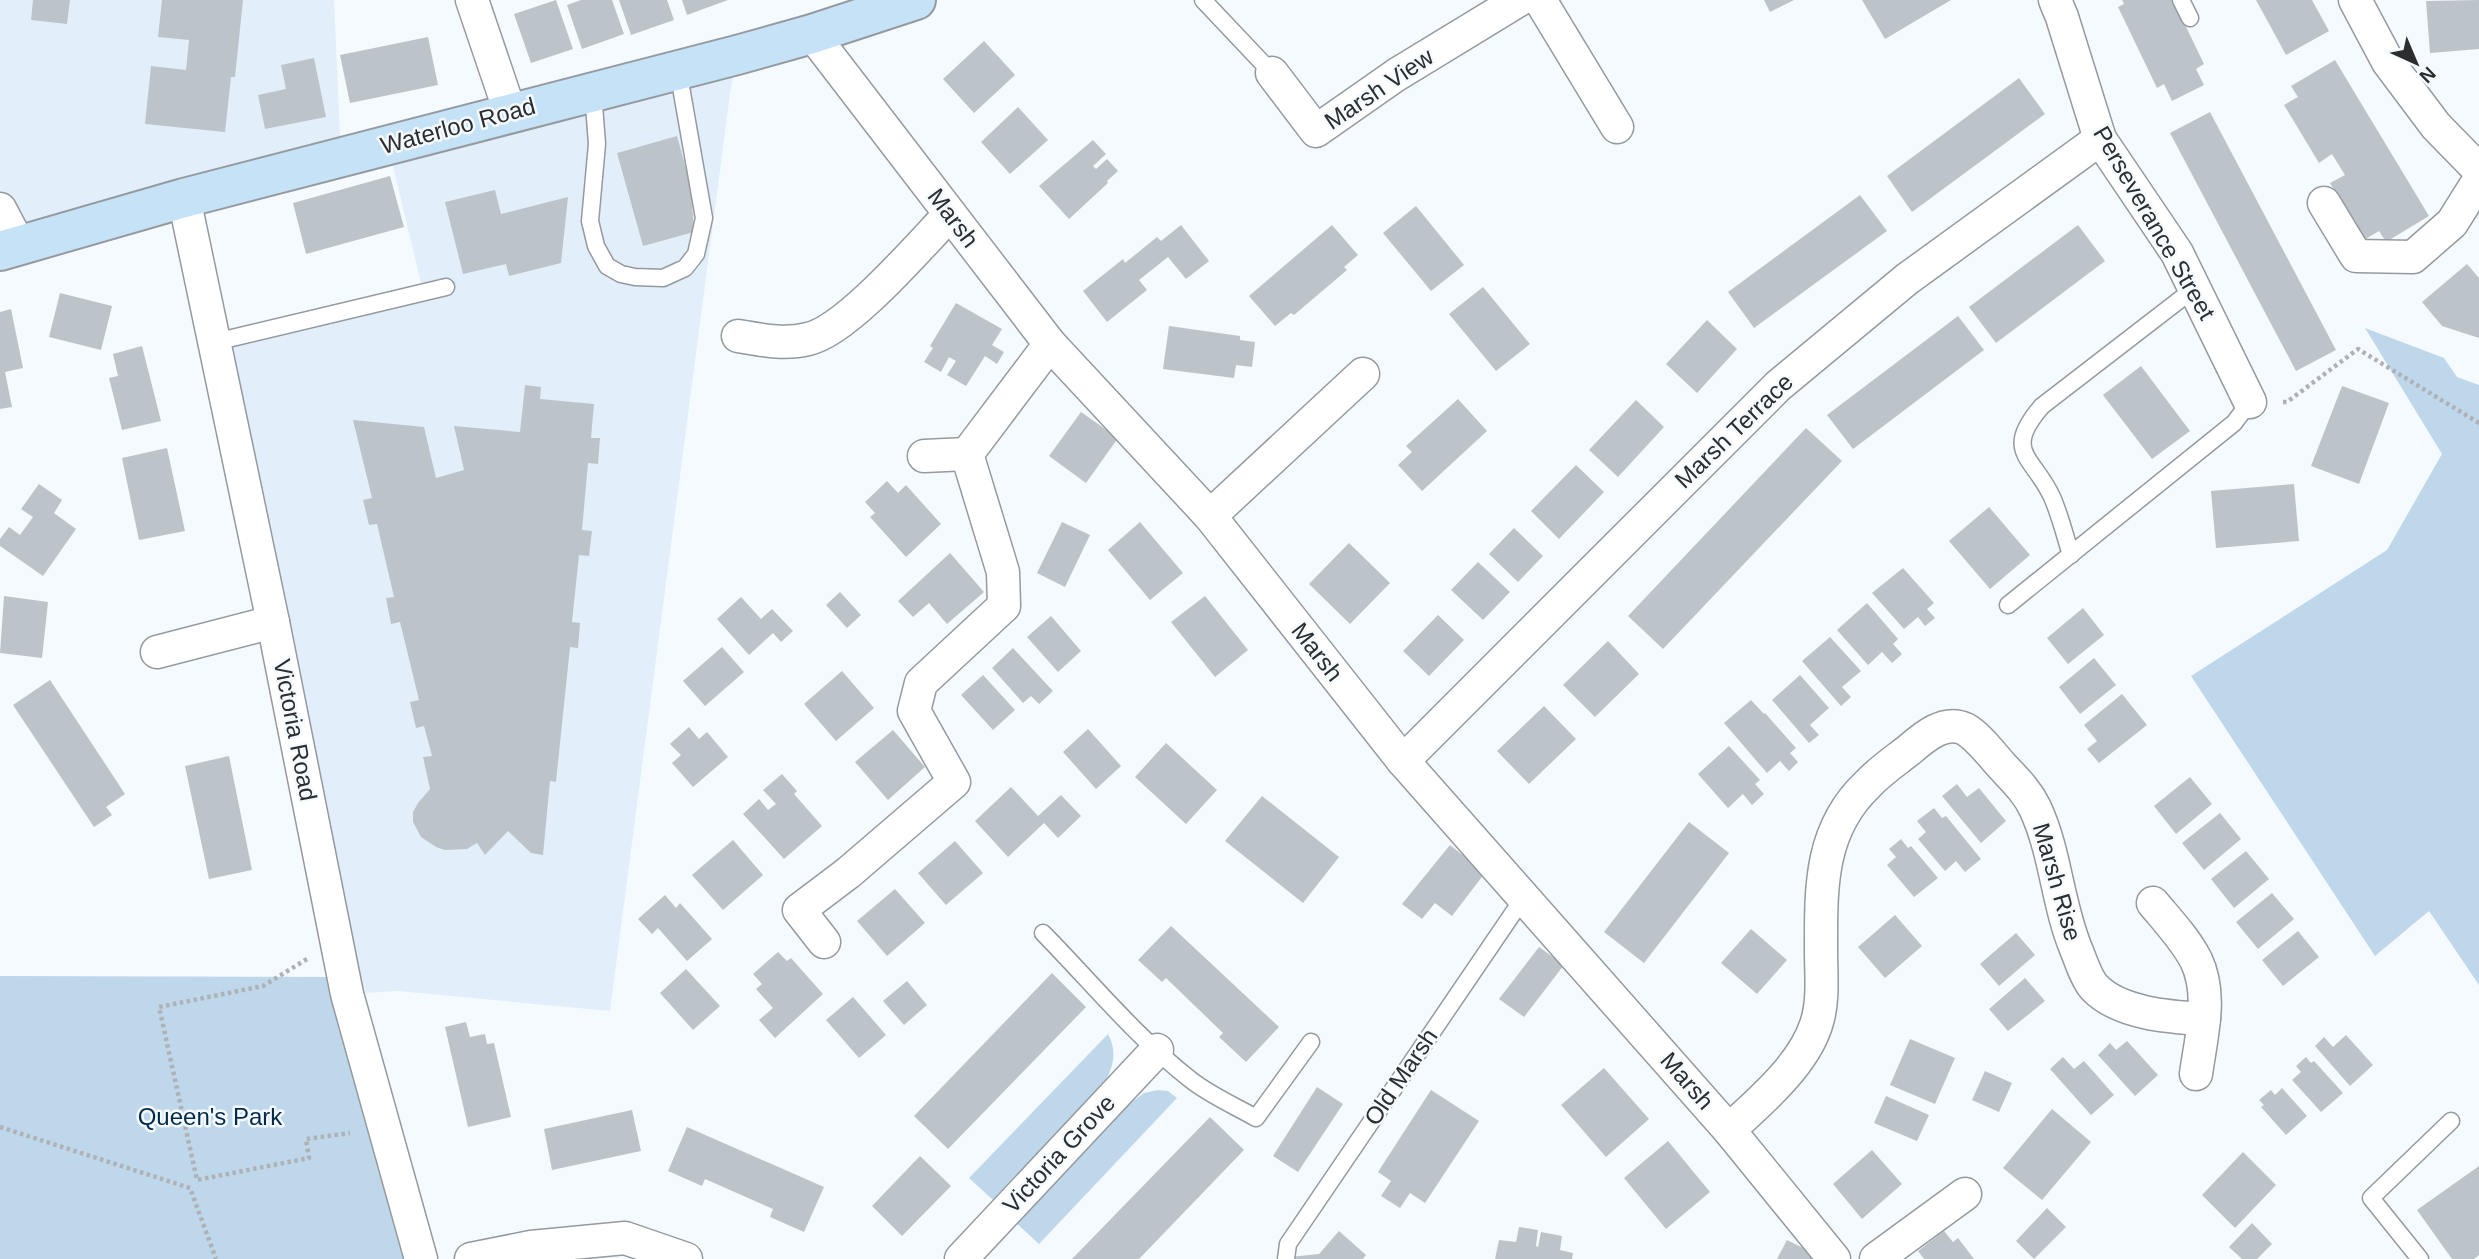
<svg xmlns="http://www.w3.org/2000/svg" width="2479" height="1259" font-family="Arial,sans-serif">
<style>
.built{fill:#e2effa}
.green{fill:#bfd7eb}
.building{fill:#bdc4c9}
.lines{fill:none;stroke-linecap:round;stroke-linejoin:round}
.lane-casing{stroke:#949a9f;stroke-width:19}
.street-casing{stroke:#949a9f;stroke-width:35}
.secondary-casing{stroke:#949a9f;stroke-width:42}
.path{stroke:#aeb2b6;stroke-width:4.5;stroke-dasharray:3.5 3.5;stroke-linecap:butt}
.lane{stroke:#fff;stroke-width:16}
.street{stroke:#fff;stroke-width:32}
.secondary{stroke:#c6e2f7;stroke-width:38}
.labels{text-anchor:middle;stroke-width:5;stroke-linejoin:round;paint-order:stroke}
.street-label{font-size:24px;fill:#2b2d2f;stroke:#f5faff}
.park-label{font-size:24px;fill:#002c4a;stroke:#f5faff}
</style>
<rect width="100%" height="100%" fill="#f5faff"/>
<!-- built -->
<g class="built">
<polygon points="0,0 334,0 341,157 19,245 0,209"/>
<polygon points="737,55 730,94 610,1011 398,991 347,994 215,342 423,292 388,145"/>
</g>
<!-- green -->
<g class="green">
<polygon points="2365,328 2444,358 2457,377 2479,385 2479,985 2429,911 2375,956 2191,676 2387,550 2442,454"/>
<polygon points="0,976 343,977 421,1259 0,1259"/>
<path d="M 1108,1034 C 1117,1051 1114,1065 1105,1082 L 993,1200 L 969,1178 Z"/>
<polygon points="1158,1090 1168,1091 1177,1098 1039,1244 1014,1221 1119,1112 1144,1093"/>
</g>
<!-- building -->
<g class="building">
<polygon points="33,0 70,0 67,24 31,20"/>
<polygon points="162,0 243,0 235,77 231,77 225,132 145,124 151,66 186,70 189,40 158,37"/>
<polygon points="556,0 573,49 531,63 514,14"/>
<polygon points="581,0 612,0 624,34 582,49 567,5"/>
<polygon points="619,0 667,0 674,20 631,35"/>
<polygon points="682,0 728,0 687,15"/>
<polygon points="1764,0 1794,0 1770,12"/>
<polygon points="1862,0 1951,0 1885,39"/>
<polygon points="2122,0 2173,0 2204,64 2196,69 2204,85 2172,101 2164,84 2157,88 2118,7 2124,4"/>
<polygon points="2256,0 2312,0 2329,31 2286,55"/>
<polygon points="2479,0 2479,49 2430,53 2426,1"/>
<polygon points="428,37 438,85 350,103 340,55"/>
<polygon points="984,41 1015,75 974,113 943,79"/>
<polygon points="314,58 326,117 265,129 258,95 286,89 281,65"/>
<polygon points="2335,60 2429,216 2386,242 2379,231 2364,240 2330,183 2345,175 2332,154 2319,163 2284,105 2298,97 2291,86"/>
<polygon points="2019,78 2045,114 1912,212 1887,176"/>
<polygon points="1018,107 1048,140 1010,174 981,142"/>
<polygon points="2210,112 2336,350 2296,371 2170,133"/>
<polygon points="677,136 691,187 694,232 643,246 617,153"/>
<polygon points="1093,140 1106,154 1093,166 1096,169 1107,159 1118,171 1107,181 1108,183 1069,219 1039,186"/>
<polygon points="390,176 404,227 306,254 293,203"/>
<polygon points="495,190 501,214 568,197 561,263 509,276 506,264 463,274 445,202"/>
<polygon points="1860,195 1887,231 1754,328 1728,292"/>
<polygon points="1416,206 1464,265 1431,291 1383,233"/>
<polygon points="1181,225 1209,261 1186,279 1168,257 1139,280 1147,290 1107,322 1083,291 1123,259 1125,263 1157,237 1161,241"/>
<polygon points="1332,225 1358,255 1344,267 1347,270 1294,315 1291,313 1275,326 1249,296"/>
<polygon points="2078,225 2105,261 1996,343 1969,307"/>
<polygon points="2467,264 2479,278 2479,338 2442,326 2422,302"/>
<polygon points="1483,287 1530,344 1496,371 1449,314"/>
<polygon points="60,293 112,306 101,350 49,337"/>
<polygon points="956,303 1002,329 992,345 1004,352 997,364 985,356 966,386 947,375 956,361 949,357 941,372 924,362 933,348 930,346"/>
<polygon points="11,309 23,368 5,372 12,407 0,409 0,312"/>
<polygon points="1958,316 1984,350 1853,449 1827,415"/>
<polygon points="1707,320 1737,349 1697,393 1666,364"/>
<polygon points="1169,326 1240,336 1240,340 1255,342 1252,367 1236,365 1234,378 1163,369"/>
<polygon points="142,346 161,421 122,430 109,378 118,376 113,354"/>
<polygon points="2141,366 2190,431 2152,459 2103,395"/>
<polygon points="525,385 541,387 540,399 594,404 591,438 600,438 598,464 588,463 582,530 592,531 589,556 579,555 572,622 580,623 578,648 570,647 556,782 550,781 543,855 531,853 508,831 485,855 477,843 467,849 445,850 436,847 421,837 413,822 413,812 418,803 430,789 423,757 432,756 424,726 416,728 410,702 419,700 400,622 391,624 386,598 394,597 377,524 369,525 363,500 372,498 353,420 424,427 436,478 464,470 454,426 520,432"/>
<polygon points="2342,386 2389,403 2359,484 2311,466"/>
<polygon points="1458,399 1487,431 1422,491 1398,465 1412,452 1406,446"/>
<polygon points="1636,400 1664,427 1618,477 1589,450"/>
<polygon points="1081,412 1118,438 1086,483 1049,456"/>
<polygon points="1806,428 1842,461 1663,649 1628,616"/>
<polygon points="167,448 185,531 139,540 122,458"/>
<polygon points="1576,465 1604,492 1559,539 1531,511"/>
<polygon points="887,481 898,493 906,485 941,524 906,557 870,517 875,513 865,502"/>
<polygon points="39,484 62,500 54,513 76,529 43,576 0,546 0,539 9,527 20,535 33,517 21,509"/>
<polygon points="2294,484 2299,541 2216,548 2211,491"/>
<polygon points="1989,507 2030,555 1990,589 1949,541"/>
<polygon points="1062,522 1090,535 1065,587 1037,573"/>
<polygon points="1140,522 1183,573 1150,600 1108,550"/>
<polygon points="1514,528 1543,556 1518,582 1489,554"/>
<polygon points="1349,543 1390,583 1350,624 1309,584"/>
<polygon points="950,553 984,592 947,624 929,603 913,617 898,601"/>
<polygon points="1478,562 1510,592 1483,620 1451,590"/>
<polygon points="1903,568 1934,603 1927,609 1935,618 1925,626 1918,617 1904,629 1872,593"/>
<polygon points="840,592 861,615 847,628 826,605"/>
<polygon points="4,596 48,602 42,658 0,653"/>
<polygon points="1205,596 1248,650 1215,677 1171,622"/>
<polygon points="741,597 761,619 772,609 793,631 781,642 773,633 749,655 717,619"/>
<polygon points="1867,603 1898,639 1893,644 1902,654 1892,663 1882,652 1868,665 1837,630"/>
<polygon points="2083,608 2104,635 2068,664 2047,638"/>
<polygon points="1438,615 1464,640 1429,676 1403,651"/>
<polygon points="1051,616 1081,651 1058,672 1027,637"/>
<polygon points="1830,637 1861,671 1842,687 1851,697 1841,706 1802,661"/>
<polygon points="1608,641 1639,674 1595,717 1563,685"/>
<polygon points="722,647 744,672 705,706 683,681"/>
<polygon points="1013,648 1053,691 1039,704 1031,696 1023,703 992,668"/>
<polygon points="2094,658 2116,685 2080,714 2059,687"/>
<polygon points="842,671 874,708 836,741 804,704"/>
<polygon points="983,675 1015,710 993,730 961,695"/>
<polygon points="1800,675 1829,708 1810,725 1819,735 1809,743 1772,700"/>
<polygon points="50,680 125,794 106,807 112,815 94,827 13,705"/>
<polygon points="2122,694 2147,725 2099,763 2087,749 2097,741 2084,725"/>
<polygon points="1751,700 1764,714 1765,713 1796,748 1790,753 1798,762 1789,771 1780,761 1767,773 1724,723"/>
<polygon points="1544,706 1576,739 1529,784 1497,751"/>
<polygon points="689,727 699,739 707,732 728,757 693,787 672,763 681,755 670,744"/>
<polygon points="1088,729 1121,766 1096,789 1063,752"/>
<polygon points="893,730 925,767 888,800 855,762"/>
<polygon points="1166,743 1217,790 1186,824 1135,777"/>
<polygon points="1729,746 1760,780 1755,784 1764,794 1752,805 1743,794 1728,808 1698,774"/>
<polygon points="229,756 252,870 209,879 185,766"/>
<polygon points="782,774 797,791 794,794 822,826 784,859 743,814 759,799 768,810 776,804 763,790"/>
<polygon points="2190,777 2212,804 2176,834 2154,806"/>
<polygon points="1957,784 1967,797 1979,788 2006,821 1981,843 1942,796"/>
<polygon points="1011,787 1038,816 1061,795 1081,816 1058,838 1044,823 1008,857 975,821"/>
<polygon points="1262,796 1339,857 1303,903 1225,841"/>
<polygon points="1934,808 1942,818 1946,816 1981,859 1965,872 1956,861 1945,871 1918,839 1926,832 1917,821"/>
<polygon points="2220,813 2241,839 2204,870 2182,843"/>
<polygon points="1689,822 1729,853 1644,963 1604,932"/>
<polygon points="1901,839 1908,848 1911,846 1938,878 1914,897 1887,865 1896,857 1889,849"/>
<polygon points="733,840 763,875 723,910 692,875"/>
<polygon points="955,841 983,873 946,905 918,873"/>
<polygon points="1450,845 1485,873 1452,916 1435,903 1422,919 1402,904"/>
<polygon points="2246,851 2269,879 2234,908 2211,879"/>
<polygon points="895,889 925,923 887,956 857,921"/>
<polygon points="2272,893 2294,919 2258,949 2236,922"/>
<polygon points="665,895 676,908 680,903 712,939 687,961 658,928 652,934 638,919"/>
<polygon points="1895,915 1922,946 1885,978 1858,947"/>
<polygon points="1171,926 1279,1027 1246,1062 1219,1037 1223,1033 1166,978 1162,982 1138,960"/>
<polygon points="1751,929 1787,960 1757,994 1721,963"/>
<polygon points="2298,931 2319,957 2283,986 2262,960"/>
<polygon points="2016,933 2035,955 1999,986 1980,964"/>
<polygon points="1539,947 1564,965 1524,1017 1499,999"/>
<polygon points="778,952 787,961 791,958 823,994 775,1038 759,1020 773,1008 756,989 762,984 753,974"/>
<polygon points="686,969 720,1006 693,1030 660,993"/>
<polygon points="1052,973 1086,1007 948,1149 914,1116"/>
<polygon points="2025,978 2045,1001 2008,1031 1989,1009"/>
<polygon points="907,981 927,1005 904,1025 883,1001"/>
<polygon points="853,997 886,1035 859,1058 826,1020"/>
<polygon points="466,1022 470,1037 485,1034 487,1044 494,1043 511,1117 468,1127 445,1027"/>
<polygon points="2346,1035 2373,1065 2350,1086 2315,1046 2324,1037 2333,1047"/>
<polygon points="1910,1039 1955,1058 1935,1104 1890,1085"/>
<polygon points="2127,1041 2158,1075 2135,1096 2098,1055 2110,1043 2116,1050"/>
<polygon points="2063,1057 2074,1069 2084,1061 2114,1095 2091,1115 2050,1069"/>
<polygon points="2306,1057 2311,1063 2314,1061 2343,1093 2321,1112 2292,1080 2301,1072 2296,1066"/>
<polygon points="1604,1068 1649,1119 1606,1157 1561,1105"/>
<polygon points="1985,1071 2012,1083 1999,1112 1972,1100"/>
<polygon points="1317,1087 1343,1104 1298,1172 1273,1156"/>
<polygon points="2282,1088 2307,1116 2286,1135 2261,1107 2264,1105 2259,1100 2271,1090 2275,1095"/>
<polygon points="1431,1090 1479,1121 1425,1203 1410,1193 1400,1208 1381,1196 1391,1181 1378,1172"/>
<polygon points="1886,1096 1929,1115 1917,1141 1874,1123"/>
<polygon points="2052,1109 2091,1142 2042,1200 2003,1168"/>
<polygon points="632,1110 641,1151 552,1170 544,1129"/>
<polygon points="1210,1117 1244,1150 1139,1259 1072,1259"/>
<polygon points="687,1127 824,1187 804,1232 770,1217 773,1209 705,1179 702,1186 668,1171"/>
<polygon points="1668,1141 1710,1192 1666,1229 1624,1178"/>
<polygon points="1872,1150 1902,1184 1862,1219 1833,1184"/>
<polygon points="2243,1152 2276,1185 2235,1228 2202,1195"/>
<polygon points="920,1156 951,1186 902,1236 872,1206"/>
<polygon points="2479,1166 2479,1255 2474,1259 2452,1259 2417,1210"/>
<polygon points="2047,1208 2066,1227 2034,1259 2016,1241"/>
<polygon points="2252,1223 2272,1244 2257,1259 2242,1259 2229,1247"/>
<polygon points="1519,1227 1538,1230 1536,1246 1538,1247 1541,1232 1562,1236 1560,1250 1573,1253 1572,1259 1495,1259 1499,1240 1516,1242"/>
<polygon points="1339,1231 1366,1255 1363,1259 1290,1259 1290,1257 1319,1254"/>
<polygon points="1944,1231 1953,1242 1958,1238 1974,1259 1924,1259 1918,1251"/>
<polygon points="1787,1240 1815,1254 1813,1259 1777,1259"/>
</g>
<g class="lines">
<defs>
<g id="lane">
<polyline points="1203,0 1272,73"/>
<polyline points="2181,0 2190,18"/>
<polyline points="593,92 597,144 590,221 596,246 607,266 621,274 635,277 663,278 685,268 696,254 704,218 678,70"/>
<polyline points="215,342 446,287"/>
<path d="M 2071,555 C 2065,536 2060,515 2052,497 C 2033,456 2002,452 2042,406 L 2195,288"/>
<polyline points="2008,605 2234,423 2250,402"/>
<path d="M 1043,933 C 1092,983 1136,1037 1191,1080 C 1210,1095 1235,1106 1256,1118 L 1311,1042"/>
<polyline points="1286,1259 1288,1244 1524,897"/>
<polyline points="2420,1259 2371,1198 2451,1121"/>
</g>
<g id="street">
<polyline points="472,0 510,112"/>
<polyline points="1540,0 1617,127"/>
<polyline points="2055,0 2062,17 2100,139 2177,253 2250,402"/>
<polyline points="2355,0 2388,62 2436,126 2479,170"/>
<polyline points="812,34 1050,344 1210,516 1403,761 1729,1130 1834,1259"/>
<polyline points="1272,73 1316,131 1396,75 1519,0"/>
<polyline points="184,198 273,622 347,994 421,1259"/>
<polyline points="2324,203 2356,256 2413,257 2452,223 2479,180"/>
<polyline points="0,209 19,245"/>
<path d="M 738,336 C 762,340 784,345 808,339 C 847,331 921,244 950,214"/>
<polyline points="924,456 967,454"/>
<polyline points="1210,516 1363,374"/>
<polyline points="157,652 273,622"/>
<polyline points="1403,761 1778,386 1907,279 2100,139"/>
<path d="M 2153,903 C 2168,921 2185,939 2196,960 C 2213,995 2201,1037 2196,1074"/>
<polyline points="824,942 799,910 848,873 954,782 914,711 921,683 1004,606 1003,572 967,454 1050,344"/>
<path d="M 1729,1130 C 1760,1102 1803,1065 1816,1025 C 1824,1002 1821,975 1821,951 C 1821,889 1819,830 1868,784 C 1880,771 1895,761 1909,750 C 1923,738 1944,719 1965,729 C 1979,737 1991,754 2002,766 C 2014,779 2027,791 2035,808 C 2056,853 2057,903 2076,949 C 2081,961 2086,978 2094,987 C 2119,1014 2171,1017 2204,1019"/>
<polyline points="471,1259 531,1247 625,1238 686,1259"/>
<polyline points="961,1259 1157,1050"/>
<polyline points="1876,1259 1965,1194"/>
</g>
<polyline id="secondary" points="0,251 184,198 737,55 812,34 916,0"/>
</defs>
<!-- lane casing -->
<use href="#lane" class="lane-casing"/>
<!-- street casing -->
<use href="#street" class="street-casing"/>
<!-- secondary casing -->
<use href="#secondary" class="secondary-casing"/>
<!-- path -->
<g class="path">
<polyline points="2283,402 2287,402 2358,349 2479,423"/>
<polyline points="307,959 263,986 159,1007 197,1180 309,1158 306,1139 350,1133"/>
<polyline points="0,1127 190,1188 216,1259"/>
</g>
<!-- lane -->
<use href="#lane" class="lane"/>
<!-- street -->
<use href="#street" class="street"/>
<!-- secondary -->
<use href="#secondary" class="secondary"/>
</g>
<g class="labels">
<!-- street labels -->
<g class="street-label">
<text transform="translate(1379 89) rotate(-34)" y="8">Marsh View</text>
<text transform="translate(458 126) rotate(-15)" y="8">Waterloo Road</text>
<text transform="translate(953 218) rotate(53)" y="8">Marsh</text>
<text transform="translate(2154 223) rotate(60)" y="8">Perseverance Street</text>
<text transform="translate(1734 431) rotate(-44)" y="8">Marsh Terrace</text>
<text transform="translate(1317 652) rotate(52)" y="8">Marsh</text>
<text transform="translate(295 730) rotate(79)" y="8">Victoria Road</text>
<text transform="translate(2057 882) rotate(74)" y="8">Marsh Rise</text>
<text transform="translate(1401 1077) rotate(-56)" y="8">Old Marsh</text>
<text transform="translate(1687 1081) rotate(49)" y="8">Marsh</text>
<text transform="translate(1059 1154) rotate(-47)" y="8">Victoria Grove</text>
</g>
<!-- park labels -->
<g class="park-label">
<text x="210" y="1125">Queen's Park</text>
</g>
</g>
<!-- north arrow -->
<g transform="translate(2416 63) rotate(136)" stroke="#f5faff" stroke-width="5" paint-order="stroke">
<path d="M0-5L12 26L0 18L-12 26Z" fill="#2b2d2f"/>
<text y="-10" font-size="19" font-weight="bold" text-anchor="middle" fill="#2b2d2f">N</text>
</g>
</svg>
